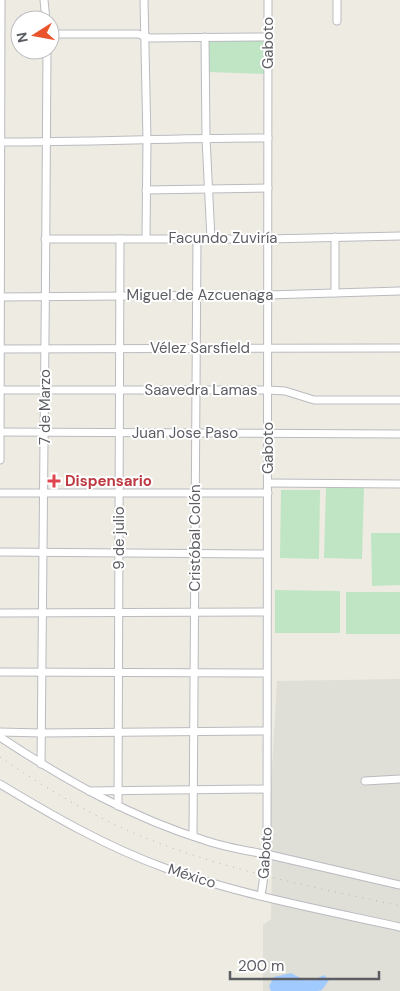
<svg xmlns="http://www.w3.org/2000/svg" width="400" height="991" font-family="'DM Sans',sans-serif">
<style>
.industrial{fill:#dfded7}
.green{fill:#bfe5c4}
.water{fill:#a1caff}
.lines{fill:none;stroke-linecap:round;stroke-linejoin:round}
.minor-casing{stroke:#babbc1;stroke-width:9}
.minor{stroke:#fff;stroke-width:7}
.rail{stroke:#b5b6b6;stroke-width:1;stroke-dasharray:1 6;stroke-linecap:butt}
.health-dot{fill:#e0444e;stroke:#fff;stroke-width:2}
.labels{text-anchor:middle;stroke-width:4;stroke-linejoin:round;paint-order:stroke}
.street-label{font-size:15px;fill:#5b5d63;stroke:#fff}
.health-label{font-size:15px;font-weight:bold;fill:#be3a42;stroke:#fff;text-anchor:start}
</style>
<rect width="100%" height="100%" fill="#eeece2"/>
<!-- industrial -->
<polygon class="industrial" points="400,679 400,991 263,991 263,925 271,919 272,856 267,855 277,681"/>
<!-- green -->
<g class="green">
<polygon points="265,39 265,74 209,72 209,40"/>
<polygon points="326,488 364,488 362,559 324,558"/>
<polygon points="281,490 320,490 319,559 280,558"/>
<polygon points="371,533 400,533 400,585 372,586"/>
<polygon points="275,590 340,591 340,633 275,633"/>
<rect x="346" y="592" width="54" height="42"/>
</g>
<!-- water -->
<path class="water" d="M 291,973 C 308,982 308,983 324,975 L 329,980 L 322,990 L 318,991 L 271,991 L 269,986 L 274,977 Z"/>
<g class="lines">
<defs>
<g id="minor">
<polyline points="44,0 46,20"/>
<polyline points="144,0 147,140 146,238"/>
<polyline points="337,21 337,0"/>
<polyline points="50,34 138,34 150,38 268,37"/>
<polyline points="205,37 206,138 211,239"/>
<path d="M 0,142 C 89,142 179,138 268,138"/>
<polyline points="146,190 268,188"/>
<polyline points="335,237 335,293"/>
<polyline points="45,239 268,239 400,236"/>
<polyline points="0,297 268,295 400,291"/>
<polyline points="0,349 400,348"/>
<polyline points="0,390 268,390 285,391 314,400 400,400"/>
<polyline points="0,432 400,434"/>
<polyline points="0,460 1,0"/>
<polyline points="268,483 400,484"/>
<polyline points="0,493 268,493"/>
<polyline points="0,552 267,554"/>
<polyline points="0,613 267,612"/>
<polyline points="0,672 267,673"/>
<polyline points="0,732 42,733 267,731"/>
<path d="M 0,737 C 65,780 132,818 207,841 C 228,848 249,851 270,855 C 313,865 357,875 400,885"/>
<path d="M 41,764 C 45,526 45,288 47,50"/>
<polyline points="365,781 400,779"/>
<path d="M 0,784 C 53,816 107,847 165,868 C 241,895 322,910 400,927"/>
<polyline points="89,791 267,789"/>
<polyline points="118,806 120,239"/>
<polyline points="193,836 197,239"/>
<polyline points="261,896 267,855 268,0"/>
</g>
</defs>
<!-- minor casing -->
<use href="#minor" class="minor-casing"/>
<!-- minor -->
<use href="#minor" class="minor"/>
<!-- rail -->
<path class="rail" d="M 0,757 C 38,783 77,807 118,826 C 207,867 305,885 400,906"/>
</g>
<!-- markers -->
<path class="health-dot" d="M51.5 473.5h5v5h5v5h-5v5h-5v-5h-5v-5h5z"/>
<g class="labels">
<!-- street labels -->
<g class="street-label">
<text transform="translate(268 43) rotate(-90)" y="5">Gaboto</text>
<text x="223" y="243">Facundo Zuviría</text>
<text x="200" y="300">Miguel de Azcuenaga</text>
<text x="200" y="353">Vélez Sarsfield</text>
<text x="201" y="395">Saavedra Lamas</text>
<text transform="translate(45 407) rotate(-90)" y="5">7 de Marzo</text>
<text x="185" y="438">Juan Jose Paso</text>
<text transform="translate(268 448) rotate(-90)" y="5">Gaboto</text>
<text transform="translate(119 538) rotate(-90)" y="5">9 de julio</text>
<text transform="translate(195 538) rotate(-90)" y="5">Cristóbal Colón</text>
<text transform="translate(265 853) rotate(-86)" y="5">Gaboto</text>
<text transform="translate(192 876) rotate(18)" y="5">México</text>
</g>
<!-- health labels -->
<g class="health-label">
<text x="65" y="486">Dispensario</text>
</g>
</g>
<!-- north arrow -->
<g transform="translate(35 35) rotate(259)"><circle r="24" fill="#ffffff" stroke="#bdbec1"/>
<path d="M0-4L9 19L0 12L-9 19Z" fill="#e9542d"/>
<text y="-8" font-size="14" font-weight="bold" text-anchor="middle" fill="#5b5d63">N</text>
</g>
<!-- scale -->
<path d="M230 971v8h149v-8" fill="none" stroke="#5b5d63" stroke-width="2.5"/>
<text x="238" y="971" font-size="15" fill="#5b5d63" stroke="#ffffff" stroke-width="4" paint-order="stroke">200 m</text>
</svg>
